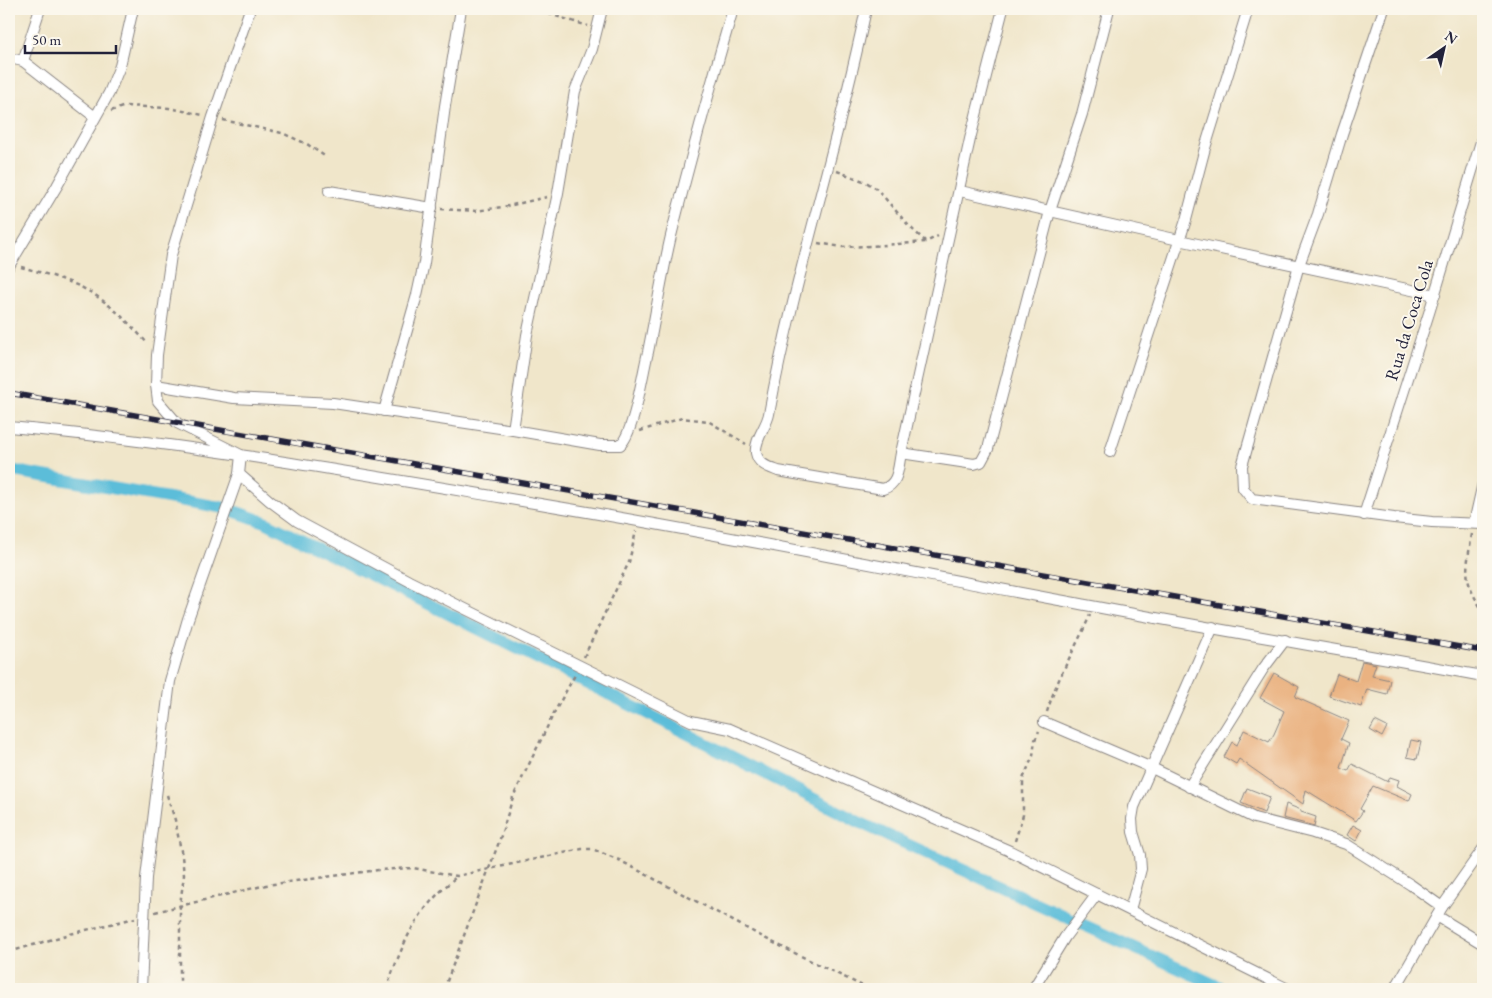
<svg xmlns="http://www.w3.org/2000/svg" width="1492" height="998" font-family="'EB Garamond',serif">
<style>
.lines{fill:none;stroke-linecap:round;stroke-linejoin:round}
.canal{stroke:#5bbdd9;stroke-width:12}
.building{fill:#eab281}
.minor-casing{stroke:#898482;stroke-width:12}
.path{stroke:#898482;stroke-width:2.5;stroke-dasharray:4 4;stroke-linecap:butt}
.minor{stroke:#fff;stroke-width:10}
.rail-casing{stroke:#22223b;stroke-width:5.5}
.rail{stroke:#fbf7ec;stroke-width:4;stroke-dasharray:11;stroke-linecap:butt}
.labels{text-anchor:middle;stroke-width:4;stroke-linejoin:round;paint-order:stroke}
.street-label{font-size:18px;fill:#22223b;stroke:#fbf7ec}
</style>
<rect width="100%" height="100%" fill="#fbf7ec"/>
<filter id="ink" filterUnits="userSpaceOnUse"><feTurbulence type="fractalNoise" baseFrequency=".02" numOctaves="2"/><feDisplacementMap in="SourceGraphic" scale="10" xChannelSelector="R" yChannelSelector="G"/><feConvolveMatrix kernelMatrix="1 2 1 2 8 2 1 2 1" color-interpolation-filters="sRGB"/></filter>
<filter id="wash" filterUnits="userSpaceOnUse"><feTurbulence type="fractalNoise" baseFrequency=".0096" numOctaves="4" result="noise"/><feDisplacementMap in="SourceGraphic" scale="20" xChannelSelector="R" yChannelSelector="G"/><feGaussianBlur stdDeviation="1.12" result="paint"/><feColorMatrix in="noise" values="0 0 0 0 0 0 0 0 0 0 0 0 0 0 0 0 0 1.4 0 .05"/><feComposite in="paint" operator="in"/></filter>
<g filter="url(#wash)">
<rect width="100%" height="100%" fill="#f0e6ca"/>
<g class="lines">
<!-- canal -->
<polyline class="canal" points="9,470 225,508 265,522 682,731 865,825 1224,989"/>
</g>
<g id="blocks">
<!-- building -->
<g class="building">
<polygon points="1362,661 1376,664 1372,676 1390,680 1387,694 1367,689 1361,707 1329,696 1337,674 1356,681"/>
<polygon points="1274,673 1299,687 1295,697 1349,721 1341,739 1349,743 1341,768 1348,771 1352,764 1388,782 1390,777 1399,780 1397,786 1412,794 1409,801 1373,786 1360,809 1363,811 1356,821 1306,790 1303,804 1239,759 1236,764 1224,757 1232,742 1237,745 1244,730 1269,742 1274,734 1284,711 1260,698"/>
<polygon points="1375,721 1387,727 1382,737 1370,730"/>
<polygon points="1411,740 1421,742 1417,759 1407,757"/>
<polygon points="1247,788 1270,797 1264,813 1241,803"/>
<polygon points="1286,804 1301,810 1301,812 1316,817 1314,826 1283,818"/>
<polygon points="1353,825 1362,830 1356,841 1347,835"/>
</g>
</g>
</g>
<g filter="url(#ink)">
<use href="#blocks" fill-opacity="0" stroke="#898482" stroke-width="1"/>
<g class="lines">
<defs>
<g id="minor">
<polyline points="250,9 213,117 171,255 157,355 156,385 158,401 177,423 241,455 239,474 270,501 297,521 409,581 691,721 730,729 1010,851 1288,989"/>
<path d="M 866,9 C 838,145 794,277 769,414 C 767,426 754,440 756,453 C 758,464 768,467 778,471 L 883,489 C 899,484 898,467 901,453 L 974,464 L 981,462 L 988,449 L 1050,211 L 1082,114 L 1109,9"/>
<polyline points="1384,9 1342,134 1318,214 1299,265 1242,466 1243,488 1252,499 1394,518 1432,522 1483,524"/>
<polyline points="9,58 23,61 95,117"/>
<polyline points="23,61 40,9"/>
<polyline points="329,191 432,208"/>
<polyline points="960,191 1179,240 1435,295"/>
<polyline points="9,266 57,186 109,93 120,66 133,9"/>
<path d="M 156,385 L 234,398 L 333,403 L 513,430 L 600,445 L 620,445 C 634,434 643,371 648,352 C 656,313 662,274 671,236 C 690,160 711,84 733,9"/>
<polyline points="384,411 417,295 424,263 445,106 461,9"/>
<path d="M 9,427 C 191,443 371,476 552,506 C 732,536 911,573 1091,606 C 1222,631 1353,652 1483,676"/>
<polyline points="513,430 527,335 558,193 575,91 592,49 602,9"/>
<polyline points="1110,452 1186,220 1205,148 1248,9"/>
<polyline points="901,453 970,139 1003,9"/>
<polyline points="1364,515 1429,313 1483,135"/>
<polyline points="1474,523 1483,483"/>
<polyline points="1044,722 1152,768 1254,818 1313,833 1346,844 1411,885 1442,907 1437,916 1483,944"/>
<polyline points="1189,787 1263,669 1285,640"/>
<polyline points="1442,907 1483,849"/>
<polyline points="1130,910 1141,869 1140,855 1133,832 1132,819 1134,807 1213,627"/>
<polyline points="141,989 146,878 170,681 188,619 239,474"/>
<polyline points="1033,989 1065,937 1097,894"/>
<polyline points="1395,989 1437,916"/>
</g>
</defs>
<!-- minor casing -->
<use href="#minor" class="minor-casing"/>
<!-- path -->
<g class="path">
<polyline points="533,9 588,26"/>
<polyline points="111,111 125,106 169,108 203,115"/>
<polyline points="223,120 282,133 307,144 326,157"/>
<polyline points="837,171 866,182 877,189 909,226 925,241"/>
<polyline points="441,209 476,211 508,206 547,197"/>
<polyline points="818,243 842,247 870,246 926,242 938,236"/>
<path d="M 21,267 C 43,273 70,280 90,292 C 112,305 131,325 148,344"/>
<polyline points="640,431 682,418 708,421 746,444"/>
<path d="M 1472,534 C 1466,571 1462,579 1483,611"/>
<polyline points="584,657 629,562 636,531"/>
<path d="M 1047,712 C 1057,677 1076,648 1090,615"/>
<polyline points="167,795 175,820 182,856 184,875 180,905 180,989"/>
<polyline points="1015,841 1023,815 1023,779 1033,756 1035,740 1039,731"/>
<polyline points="155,912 266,885 378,870 413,868 457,876 582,849 592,849 619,860 776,944 869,989"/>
<polyline points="9,952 70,934 135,918"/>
<path d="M 386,989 C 397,961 406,933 425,909 C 434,897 446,886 457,876"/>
<polyline points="444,989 499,842 513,797 555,711 575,675"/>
</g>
<!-- minor -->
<use href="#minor" class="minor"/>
<defs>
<polyline id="rail" points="9,393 1483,651"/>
</defs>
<!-- rail casing -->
<use href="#rail" class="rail-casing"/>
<!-- rail -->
<use href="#rail" class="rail"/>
</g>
</g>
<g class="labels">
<!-- street labels -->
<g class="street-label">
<text transform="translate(1409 320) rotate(-73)" y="6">Rua da Coca Cola</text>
</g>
</g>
<!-- margin -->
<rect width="1492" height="998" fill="none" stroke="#fbf7ec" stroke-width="30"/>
<!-- north arrow -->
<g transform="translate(1444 48) rotate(34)" stroke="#fbf7ec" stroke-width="4" paint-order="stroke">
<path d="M0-4L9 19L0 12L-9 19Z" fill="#22223b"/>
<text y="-8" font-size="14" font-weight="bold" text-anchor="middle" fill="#22223b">N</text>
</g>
<!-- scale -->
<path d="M25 45v8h91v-8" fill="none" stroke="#22223b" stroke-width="2.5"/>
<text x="32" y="45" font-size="15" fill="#22223b" stroke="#fbf7ec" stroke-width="4" paint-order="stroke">50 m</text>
</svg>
